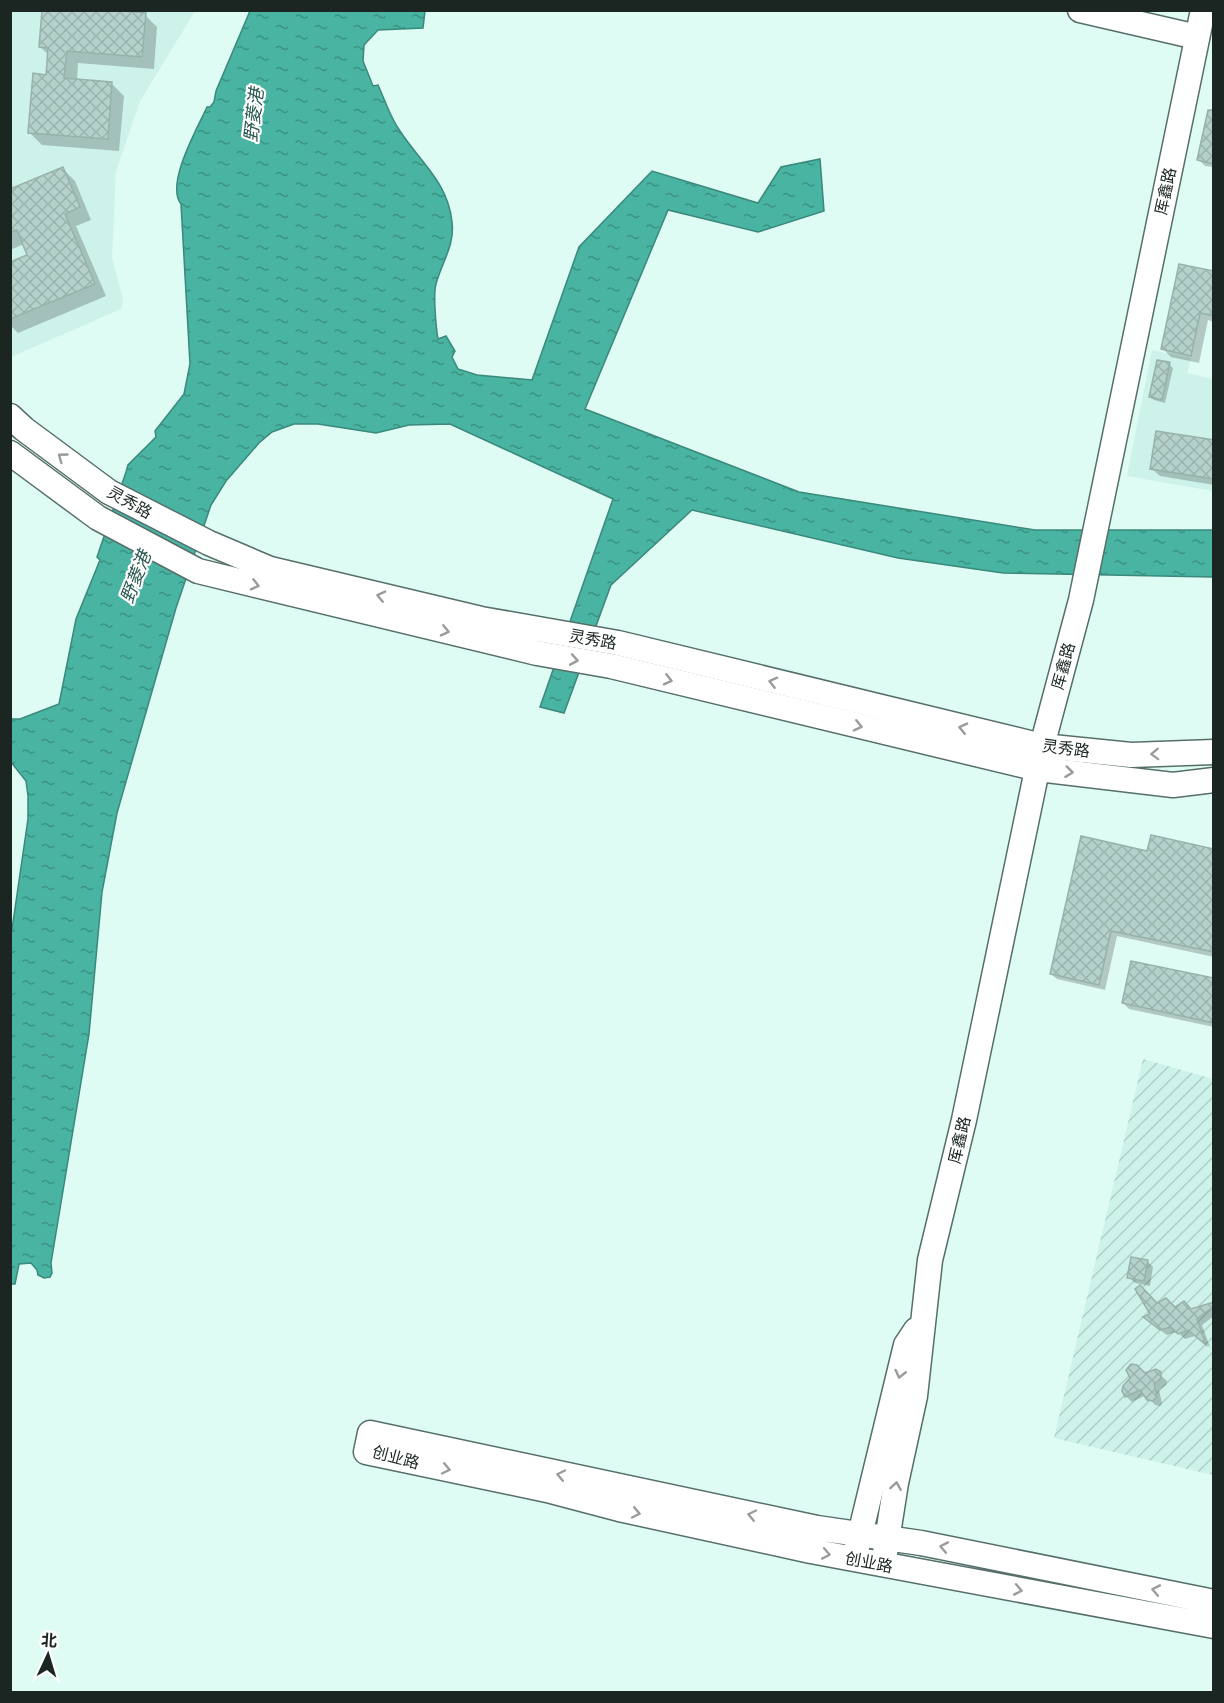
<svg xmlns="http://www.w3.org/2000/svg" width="1224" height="1703" font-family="'Varela Round','Noto Sans SC',sans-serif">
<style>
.built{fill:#ccf2e9}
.industrial{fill:url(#industrial-furrows)}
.water{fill:url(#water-ripples);stroke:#3a897b;stroke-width:1.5}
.shadow{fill:#0003}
.building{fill:url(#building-cross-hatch);stroke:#96b2ab;stroke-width:1.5}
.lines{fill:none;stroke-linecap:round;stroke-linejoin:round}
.minor-casing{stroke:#566f6a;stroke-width:27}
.minor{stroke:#fff;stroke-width:24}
.oneway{stroke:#989d9c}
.labels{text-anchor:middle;stroke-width:4.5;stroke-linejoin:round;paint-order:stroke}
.street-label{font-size:16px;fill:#1b2623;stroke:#fff}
.water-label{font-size:18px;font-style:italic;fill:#2a584f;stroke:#fff}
</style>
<defs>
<pattern id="industrial-furrows" width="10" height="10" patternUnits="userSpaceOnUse" patternTransform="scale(1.5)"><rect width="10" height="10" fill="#ccf2e9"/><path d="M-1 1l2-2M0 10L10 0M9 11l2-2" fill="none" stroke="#afcfc8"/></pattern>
<pattern id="water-ripples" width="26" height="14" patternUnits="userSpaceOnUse" patternTransform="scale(1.5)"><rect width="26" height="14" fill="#48b4a1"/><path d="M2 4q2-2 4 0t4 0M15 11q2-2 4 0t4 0" fill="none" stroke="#3b9283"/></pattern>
<pattern id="building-cross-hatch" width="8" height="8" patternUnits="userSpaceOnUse" patternTransform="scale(1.5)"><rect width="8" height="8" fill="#b5d1cb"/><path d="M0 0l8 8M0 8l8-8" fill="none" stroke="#9bb3ae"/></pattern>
</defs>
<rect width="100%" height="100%" fill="#defbf4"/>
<!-- built -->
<g class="built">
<polygon points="11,11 195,11 140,101 116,171 112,258 123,299 121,309 11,357"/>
<polygon points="1152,350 1191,358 1187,373 1213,379 1213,491 1127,476"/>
</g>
<!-- industrial -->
<polygon class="industrial" points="1143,1059 1213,1079 1213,1475 1054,1438"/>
<!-- water -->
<path class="water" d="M 250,11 L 425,11 L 423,28 L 378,30 L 364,45 L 363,61 L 373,86 L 378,85 C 385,100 390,117 400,131 C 420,162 448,182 452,222 C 455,245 442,262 436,284 C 433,293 436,328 438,339 L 446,336 L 455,351 L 452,357 L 458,369 L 477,375 L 532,380 L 579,247 L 652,171 L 758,203 L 781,167 L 820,159 L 824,211 L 758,232 L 668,210 L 585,409 L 799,492 L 1035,530 L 1213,530 L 1213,577 L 1003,573 L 898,558 L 692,510 L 611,585 L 564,713 L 540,707 L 613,499 L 450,424 L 409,425 L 376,433 L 318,424 L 294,424 L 272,432 L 259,443 L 226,481 L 211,505 L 176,608 L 117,813 L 102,892 L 89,1034 L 51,1263 L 52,1273 L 50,1277 L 44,1278 L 38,1275 L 37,1270 L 31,1263 L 19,1264 L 15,1284 L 10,1284 L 10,943 L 28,819 L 28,796 L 26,781 L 11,762 L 10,719 L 20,719 L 59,704 L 76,619 L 100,560 L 97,557 L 126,472 L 128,465 L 156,437 L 155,431 L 184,394 L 190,364 L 181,204 C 165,184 198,127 207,107 L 210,107 L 214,102 L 216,91 Z"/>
<!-- shadow -->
<g class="shadow">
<polygon points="145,15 157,27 154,69 78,63 77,81 112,84 124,96 119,151 42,145 29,132 47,76 49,55 40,47"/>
<polygon points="1214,123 1214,167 1205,166 1199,160"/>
<polygon points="63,169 75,181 91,220 76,226 106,296 18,333 10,325 10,264 29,256 24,244 10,250 10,191"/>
<polygon points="1214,273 1214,322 1208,320 1199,363 1171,357 1163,349"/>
<polygon points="1169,364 1173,368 1165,403 1154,400 1150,397"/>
<polygon points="1214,442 1214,485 1160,476 1151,468"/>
<polygon points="1214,851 1214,957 1117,936 1105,990 1057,979 1051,974 1148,853"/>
<polygon points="1214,980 1214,1027 1129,1009 1123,1003"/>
<polygon points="1148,1262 1153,1267 1150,1286 1135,1283 1129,1277"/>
<polygon points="1214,1303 1214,1316 1202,1325 1210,1347 1195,1336 1185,1339 1177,1332 1167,1335 1151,1323 1157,1305 1191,1310"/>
<polygon points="1155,1370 1167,1381 1166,1385 1159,1390 1162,1403 1160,1406 1155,1405 1146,1395 1132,1402 1126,1396 1145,1375"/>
</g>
<!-- building -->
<g class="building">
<polygon points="42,10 112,10 146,13 142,57 67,51 64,78 112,82 108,139 28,133 33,73 46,75 48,48 39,47"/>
<polygon points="1208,110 1214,110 1214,164 1197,160"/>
<polygon points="63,167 80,207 65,214 95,284 10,319 10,262 27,255 17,230 10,233 10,189"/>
<polygon points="1179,264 1214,271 1214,316 1200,313 1191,356 1161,349"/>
<polygon points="1157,360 1170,362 1162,400 1149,397"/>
<polygon points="1156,431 1214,440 1214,479 1150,469"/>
<polygon points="1151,835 1214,849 1214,952 1111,931 1099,985 1050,974 1081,836 1147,851"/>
<polygon points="1131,961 1214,978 1214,1023 1122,1003"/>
<polygon points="1131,1257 1148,1260 1144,1281 1127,1278"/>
<polygon points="1140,1285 1157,1303 1166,1298 1175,1307 1184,1301 1191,1309 1214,1302 1214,1306 1197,1319 1206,1345 1188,1330 1178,1334 1170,1327 1160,1330 1143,1317 1150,1314 1135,1289"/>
<polygon points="1131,1364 1137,1365 1145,1373 1156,1369 1161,1372 1161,1378 1154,1384 1157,1396 1153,1401 1147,1400 1140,1390 1125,1397 1122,1391 1123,1386 1130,1378 1126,1370"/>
</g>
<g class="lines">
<defs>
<g id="minor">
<polyline points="1080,10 1197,37"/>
<polyline points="10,416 24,429 109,492 209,543 270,569 481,619 618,643 1042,746 1131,755 1214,752"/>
<polyline points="10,453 98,518 198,571 537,653 611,666 1038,769 1173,785 1214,780"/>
<polyline points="857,1547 906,1345 916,1330"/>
<polyline points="885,1553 896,1483 915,1396 930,1260 964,1120 1042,746 1081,600 1203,10"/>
<polyline points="1214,1602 921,1543 817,1528 370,1433 366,1452 547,1490 619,1509 811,1551 1214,1626"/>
</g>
</defs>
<!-- minor casing -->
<use href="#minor" class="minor-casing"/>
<!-- minor -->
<use href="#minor" class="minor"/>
</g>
<!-- one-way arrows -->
<defs><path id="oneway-chevron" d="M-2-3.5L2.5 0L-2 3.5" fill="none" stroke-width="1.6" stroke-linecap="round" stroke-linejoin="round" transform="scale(1.5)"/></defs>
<g class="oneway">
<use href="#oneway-chevron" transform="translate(62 457) rotate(-144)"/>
<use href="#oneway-chevron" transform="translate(255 585) rotate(14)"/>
<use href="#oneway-chevron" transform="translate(381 596) rotate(-167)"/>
<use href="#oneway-chevron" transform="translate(445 631) rotate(13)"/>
<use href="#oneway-chevron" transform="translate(574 660) rotate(10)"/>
<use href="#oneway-chevron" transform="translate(668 680) rotate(14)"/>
<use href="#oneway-chevron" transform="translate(773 682) rotate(-166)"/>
<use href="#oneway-chevron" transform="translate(858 726) rotate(13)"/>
<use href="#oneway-chevron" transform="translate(963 728) rotate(-167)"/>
<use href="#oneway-chevron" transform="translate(1155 754) rotate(178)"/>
<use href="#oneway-chevron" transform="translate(1069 772) rotate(7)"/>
<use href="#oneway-chevron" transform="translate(900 1374) rotate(103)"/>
<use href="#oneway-chevron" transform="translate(446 1469) rotate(12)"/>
<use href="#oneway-chevron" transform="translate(561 1475) rotate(-168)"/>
<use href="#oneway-chevron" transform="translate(896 1486) rotate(-81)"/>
<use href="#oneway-chevron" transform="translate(636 1513) rotate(12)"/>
<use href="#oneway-chevron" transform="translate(752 1515) rotate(-168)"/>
<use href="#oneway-chevron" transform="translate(944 1547) rotate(-169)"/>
<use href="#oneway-chevron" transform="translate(826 1554) rotate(11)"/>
<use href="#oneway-chevron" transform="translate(1018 1590) rotate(11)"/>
<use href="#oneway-chevron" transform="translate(1156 1590) rotate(-169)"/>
</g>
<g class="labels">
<!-- street labels -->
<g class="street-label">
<text transform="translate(1165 191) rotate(-78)" y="6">厍鑫路</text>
<text transform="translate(130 502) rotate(29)" y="6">灵秀路</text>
<text transform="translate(593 639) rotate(10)" y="6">灵秀路</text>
<text transform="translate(1063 666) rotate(-75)" y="6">厍鑫路</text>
<text transform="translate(1066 748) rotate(7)" y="6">灵秀路</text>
<text transform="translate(959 1140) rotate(-77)" y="6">厍鑫路</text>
<text transform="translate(396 1457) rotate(15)" y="6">创业路</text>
<text transform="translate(869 1562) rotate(11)" y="6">创业路</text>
</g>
<!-- water labels -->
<g class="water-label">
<text transform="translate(254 115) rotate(-83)" y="6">野菱港</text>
<text transform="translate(136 577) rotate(-69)" y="6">野菱港</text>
</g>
</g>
<!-- border -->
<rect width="1224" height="1703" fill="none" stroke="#1b2623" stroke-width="24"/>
<!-- north arrow -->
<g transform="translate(48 1655) rotate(4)" stroke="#ffffff" stroke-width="4.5" paint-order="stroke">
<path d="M0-4.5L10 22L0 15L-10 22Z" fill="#1b2623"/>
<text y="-9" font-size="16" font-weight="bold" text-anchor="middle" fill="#1b2623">北</text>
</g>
</svg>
